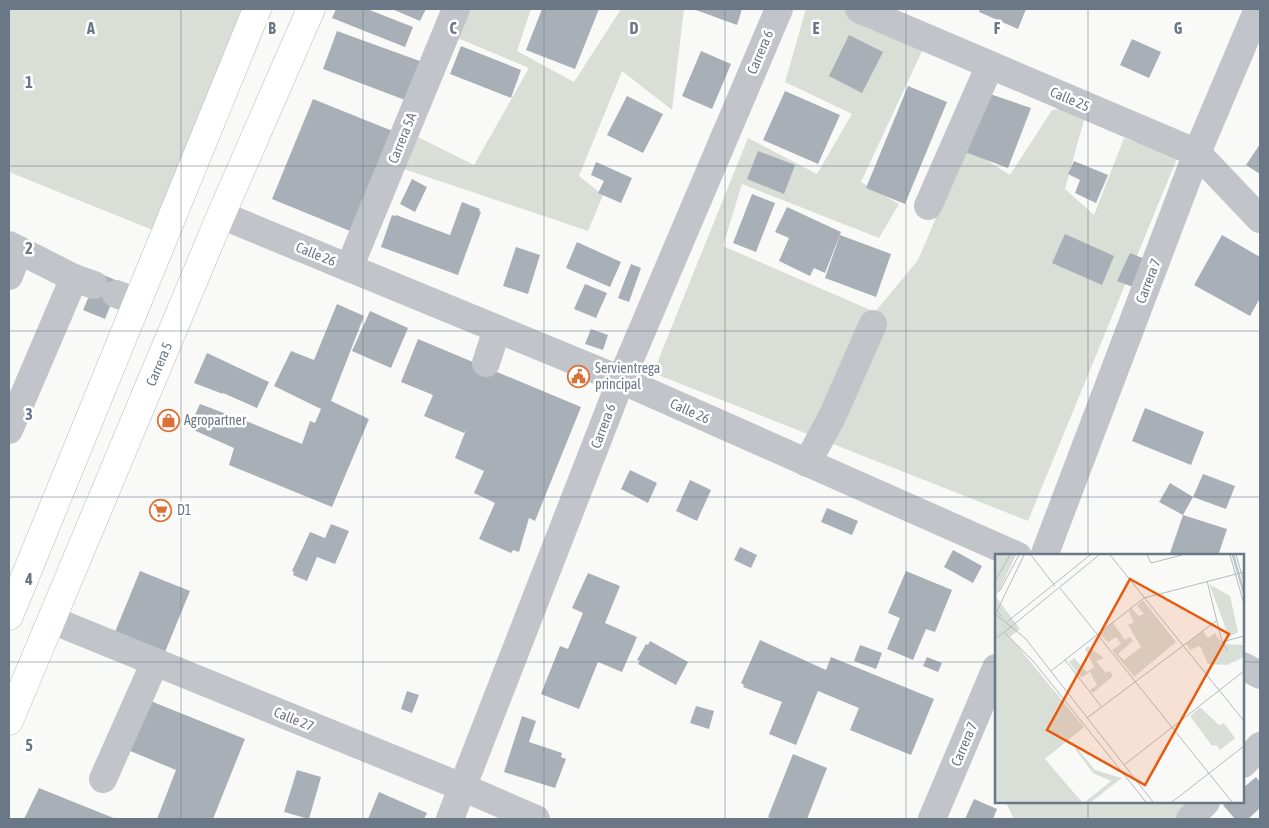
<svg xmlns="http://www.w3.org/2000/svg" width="1269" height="828" font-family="'Asap Condensed',sans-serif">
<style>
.green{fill:#d9ded7}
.building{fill:#a8afb7}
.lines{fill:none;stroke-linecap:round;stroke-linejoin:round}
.major-casing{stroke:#b5b9be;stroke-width:29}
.minor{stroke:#c1c5c9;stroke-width:28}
.major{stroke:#fff;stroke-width:28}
.grid{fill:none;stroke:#6a7787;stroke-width:1;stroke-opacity:0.55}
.labels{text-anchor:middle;stroke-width:5;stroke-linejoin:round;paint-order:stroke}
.street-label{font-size:14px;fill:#6a7787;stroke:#fff}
.poi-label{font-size:14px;fill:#6a7787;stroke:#fff;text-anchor:start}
.inset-river{fill:none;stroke:#bbc4ca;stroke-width:2.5}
.inset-road{fill:none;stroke:#b3bac1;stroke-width:1}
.view{fill:#e8590c;fill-opacity:0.15;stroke:#e8590c;stroke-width:2.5}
.inset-edge{fill:none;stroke:#6a7787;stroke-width:2.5}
.grid-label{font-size:16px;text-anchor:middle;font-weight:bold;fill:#6a7787;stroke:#fff;stroke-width:5;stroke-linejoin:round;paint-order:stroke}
</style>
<rect width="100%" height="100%" fill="#f9faf8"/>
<!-- green -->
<g class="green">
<polygon points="9,9 247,9 155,231 9,172"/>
<polygon points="468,9 531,9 517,51 574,82 621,9 684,9 672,110 622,71 579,176 603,195 588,231 404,169 416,136 474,165 529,68 455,37"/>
<polygon points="806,9 842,9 924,47 861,182 899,204 879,238 742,184 723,246 875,312 918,260 966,147 1010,175 1052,110 1088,105 1065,189 1094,215 1124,138 1178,156 1028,521 653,373 748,138 817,174 852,114 785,82"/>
<polygon points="1007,802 1189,802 1180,819 1014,819 1006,803"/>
</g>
<!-- building -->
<g class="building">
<polygon points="336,9 367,9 413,27 405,47 332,18"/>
<polygon points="392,9 426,9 420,21"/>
<polygon points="542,9 599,9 575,69 526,50"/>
<polygon points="693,9 742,9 737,25"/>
<polygon points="980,9 1026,9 1018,29 979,12"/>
<polygon points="337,31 428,64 413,103 323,69"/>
<polygon points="849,35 883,52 862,93 829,76"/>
<polygon points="1132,39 1161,52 1149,78 1120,65"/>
<polygon points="461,46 521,70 511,98 450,74"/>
<polygon points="701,51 731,64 712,109 682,96"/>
<polygon points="908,86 947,102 905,204 866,188"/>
<polygon points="785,91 840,115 818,164 763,140"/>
<polygon points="987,93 1031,108 1008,168 965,152"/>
<polygon points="627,96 663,114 643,153 607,135"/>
<polygon points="313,99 395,132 355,233 272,199"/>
<polygon points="1260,144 1260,174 1246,165"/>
<polygon points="758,151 795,165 784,194 747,179"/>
<polygon points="1074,161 1108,175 1096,203 1075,193 1080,180 1068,174"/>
<polygon points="596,162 632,178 621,203 598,193 604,181 591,175"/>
<polygon points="412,179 427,187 415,212 400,204"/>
<polygon points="752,194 775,203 756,252 733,243"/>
<polygon points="462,202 480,209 479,211 481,212 458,275 381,247 392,215 395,216 396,215 450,235"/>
<polygon points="787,207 841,232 825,273 814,268 810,276 779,261 789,238 775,232"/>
<polygon points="1065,234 1114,256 1102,285 1052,263"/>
<polygon points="840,235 891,254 876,297 825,278"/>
<polygon points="1222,235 1260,257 1260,298 1250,316 1194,285"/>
<polygon points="577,242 621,262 610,287 566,268"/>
<polygon points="516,247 540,255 528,294 503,286"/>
<polygon points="1130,253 1145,259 1133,287 1117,281"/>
<polygon points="631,264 641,268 629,302 618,298"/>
<polygon points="99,273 120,282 105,319 83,310"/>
<polygon points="585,284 607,293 596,318 574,309"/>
<polygon points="337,304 364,316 331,401 369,419 332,507 229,465 234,448 189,428 200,404 237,418 236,420 245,424 246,421 302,444 310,421 315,423 321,409 274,386 291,351 314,360"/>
<polygon points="370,311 408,328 391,368 352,351"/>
<polygon points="591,329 608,335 603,350 585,344"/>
<polygon points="418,339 581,407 535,521 529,518 519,552 513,550 511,553 479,539 495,503 474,493 484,471 455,458 466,430 464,433 424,416 433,395 401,382"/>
<polygon points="207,353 269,382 257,408 223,393 223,394 194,383"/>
<polygon points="1145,408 1204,432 1191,465 1132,441"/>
<polygon points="630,470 657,483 648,503 621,489"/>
<polygon points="1203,474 1235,486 1226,509 1193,497"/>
<polygon points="690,480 711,490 697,521 676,511"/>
<polygon points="1170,483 1193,497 1183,515 1159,502"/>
<polygon points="827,508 858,521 852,535 821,522"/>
<polygon points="1183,515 1227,529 1218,556 1169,556"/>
<polygon points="331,524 349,531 335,564 317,557 307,581 293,575 294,572 292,571 310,532 325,538"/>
<polygon points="740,547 757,555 751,568 734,560"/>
<polygon points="953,550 982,566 973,583 944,567"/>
<polygon points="140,571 190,591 165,652 115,632"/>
<polygon points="906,571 952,590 935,632 926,629 913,660 887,649 900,618 888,613"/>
<polygon points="588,573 620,586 605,623 637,637 622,672 598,662 579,709 541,694 560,646 568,649 583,613 572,608"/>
<polygon points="760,640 826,670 831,657 934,699 911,755 850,730 859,708 818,691 796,745 769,734 782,702 743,687 744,685 741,683"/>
<polygon points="650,641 688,662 676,685 638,664 640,661 637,660 646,644 648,645"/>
<polygon points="860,645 882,653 876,669 854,661"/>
<polygon points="927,657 942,663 938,672 923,666"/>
<polygon points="407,691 419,695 412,713 401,709"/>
<polygon points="143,698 245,739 213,819 157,819 176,770 123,748"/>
<polygon points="696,706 714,711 709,729 690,723"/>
<polygon points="522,716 536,721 529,742 562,753 561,757 566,759 555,788 504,772"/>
<polygon points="793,754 827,768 807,819 773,819 768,817"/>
<polygon points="297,770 321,777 309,819 284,812"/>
<polygon points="1256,777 1260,782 1260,808 1248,819 1235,819 1223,805 1227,802 1243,802 1243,788"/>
<polygon points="39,788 116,819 24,819"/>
<polygon points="379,792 427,813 424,819 368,819"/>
<polygon points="974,799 997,809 993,819 965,819"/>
</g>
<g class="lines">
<defs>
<g id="major">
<polyline points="9,616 257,9"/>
<polyline points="9,721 221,215 311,9"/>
</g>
</defs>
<!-- major casing -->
<use href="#major" class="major-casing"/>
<!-- minor -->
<g class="minor">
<polyline points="859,9 1197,153 1260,219"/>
<polyline points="928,206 990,65"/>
<polyline points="221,215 621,380 1018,556"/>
<polyline points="9,245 74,278"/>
<polyline points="349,268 456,9"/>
<polyline points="9,276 19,250"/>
<polyline points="116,294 137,302"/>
<polyline points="486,363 497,329"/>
<polyline points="9,430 74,278 94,285"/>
<polyline points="807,463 832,417 873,324"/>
<polyline points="1044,556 1197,153 1258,9"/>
<polyline points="52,620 462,787 536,819"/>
<polyline points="1243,666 1260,675"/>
<polyline points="1243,764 1260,746"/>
<polyline points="103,779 155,662"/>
<polyline points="450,819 621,380 779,9"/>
<polyline points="932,819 996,668"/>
<polyline points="1190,819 1206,802"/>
</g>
<!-- major -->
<use href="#major" class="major"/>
</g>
<!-- grid -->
<path class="grid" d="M 181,9 L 181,819M 363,9 L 363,819M 544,9 L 544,819M 725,9 L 725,819M 906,9 L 906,819M 1088,9 L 1088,556M 9,166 L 1260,166M 9,331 L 1260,331M 9,497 L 1260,497M 9,662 L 996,662M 1243,662 L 1260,662M 1088,802 L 1088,819"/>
<!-- icons -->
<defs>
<symbol id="civic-ring" viewBox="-11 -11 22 22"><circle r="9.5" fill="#fff" stroke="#db7136" stroke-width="1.5"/><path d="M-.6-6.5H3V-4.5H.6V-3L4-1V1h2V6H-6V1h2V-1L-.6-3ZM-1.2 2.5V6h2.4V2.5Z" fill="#db7136"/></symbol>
<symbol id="shop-ring" viewBox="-11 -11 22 22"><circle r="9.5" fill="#fff" stroke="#db7136" stroke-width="1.5"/><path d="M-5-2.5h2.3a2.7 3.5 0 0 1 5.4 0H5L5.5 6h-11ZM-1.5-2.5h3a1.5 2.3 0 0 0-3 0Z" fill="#db7136"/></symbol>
<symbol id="supermarket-ring" viewBox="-11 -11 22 22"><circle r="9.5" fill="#fff" stroke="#db7136" stroke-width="1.5"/><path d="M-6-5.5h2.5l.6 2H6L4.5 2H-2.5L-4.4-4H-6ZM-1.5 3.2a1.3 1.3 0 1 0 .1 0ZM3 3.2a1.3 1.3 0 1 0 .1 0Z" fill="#db7136"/></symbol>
</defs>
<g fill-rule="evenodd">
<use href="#civic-ring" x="566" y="364" width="25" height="25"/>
<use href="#shop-ring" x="156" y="408" width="25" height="25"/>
<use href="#supermarket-ring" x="148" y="498" width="25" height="25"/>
</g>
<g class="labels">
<!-- street labels -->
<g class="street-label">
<text transform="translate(760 52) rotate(-67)" y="5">Carrera 6</text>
<text transform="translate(1070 99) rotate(23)" y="5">Calle 25</text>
<text transform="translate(402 138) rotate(-68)" y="5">Carrera 5A</text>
<text transform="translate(316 254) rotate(22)" y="5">Calle 26</text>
<text transform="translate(1148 281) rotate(-69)" y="5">Carrera 7</text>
<text transform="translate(159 364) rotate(-67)" y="5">Carrera 5</text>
<text transform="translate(690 411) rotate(24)" y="5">Calle 26</text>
<text transform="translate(603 426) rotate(-69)" y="5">Carrera 6</text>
<text transform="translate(294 719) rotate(22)" y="5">Calle 27</text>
<text transform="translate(964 744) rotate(-67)" y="5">Carrera 7</text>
</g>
<!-- poi labels -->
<g class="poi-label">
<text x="595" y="373">Servientrega<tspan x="595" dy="16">principal</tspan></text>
<text x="184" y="425">Agropartner</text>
<text x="177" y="515">D1</text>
</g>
</g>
<!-- overview -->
<g transform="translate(995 554)">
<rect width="249" height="249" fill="#f9faf8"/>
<path d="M 0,1 L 21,1 L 1,43 L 25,75 L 15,83 L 89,173 L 50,205 L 87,248 L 0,248 ZM 214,30 L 235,42 L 243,78 L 234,83 ZM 148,46 L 181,88 L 139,123 L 117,96 L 126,90 L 121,83 L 113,88 L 104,80 L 118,69 L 130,86 L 135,83 L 138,87 L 123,100 L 129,106 L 146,93 L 133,71 L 139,68 L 134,58 L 136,54 L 144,62 L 149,60 L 142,52 ZM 208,77 L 213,84 L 220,79 L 227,90 L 248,91 L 249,103 L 232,111 L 213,110 L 205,92 L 195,96 L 191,90 ZM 93,92 L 109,104 L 101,107 L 111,119 L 115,117 L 118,122 L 98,139 L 95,136 L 102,131 L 95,118 L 86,124 L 74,108 L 79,104 L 92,118 L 99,113 L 90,95 ZM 205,153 L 224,171 L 229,169 L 240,184 L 225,196 L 221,191 L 217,192 L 195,162 ZM 82,194 L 100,216 L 127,224 L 96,248 L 90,248 L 116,227 L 98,219 L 80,195 Z" fill="#d9ded7"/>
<path class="inset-river" d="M 238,1 L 249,39"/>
<path class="inset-road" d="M 36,1 L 60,32M 115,1 L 249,167M 152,1 L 156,9 L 187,1M 235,1 L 249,50M 241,1 L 249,28M 0,27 L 15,1M 212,27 L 227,88 L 233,97M 65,34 L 237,248M 4,38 L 24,1M 0,60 L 30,84 L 158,248M 6,62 L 2,57 L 29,1M 12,68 L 95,1M 17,72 L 104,1M 10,79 L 39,108 L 151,248M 0,85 L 17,72M 227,88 L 249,82M 70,106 L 106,152M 56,117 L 149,44 L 249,18M 92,164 L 221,67M 129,211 L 249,117M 177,248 L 249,192"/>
<path class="view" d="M 135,25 L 234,80 L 150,231 L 52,176 Z"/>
<rect width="249" height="249" class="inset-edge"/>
</g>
<g class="grid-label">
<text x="91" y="34">A</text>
<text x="272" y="34">B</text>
<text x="453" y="34">C</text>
<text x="634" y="34">D</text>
<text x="816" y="34">E</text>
<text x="997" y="34">F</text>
<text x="1178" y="34">G</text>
<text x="29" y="88">1</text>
<text x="29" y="254">2</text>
<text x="29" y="420">3</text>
<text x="29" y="585">4</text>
<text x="29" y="751">5</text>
</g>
<!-- border -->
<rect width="1269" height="828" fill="none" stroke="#6a7787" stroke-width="20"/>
</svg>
